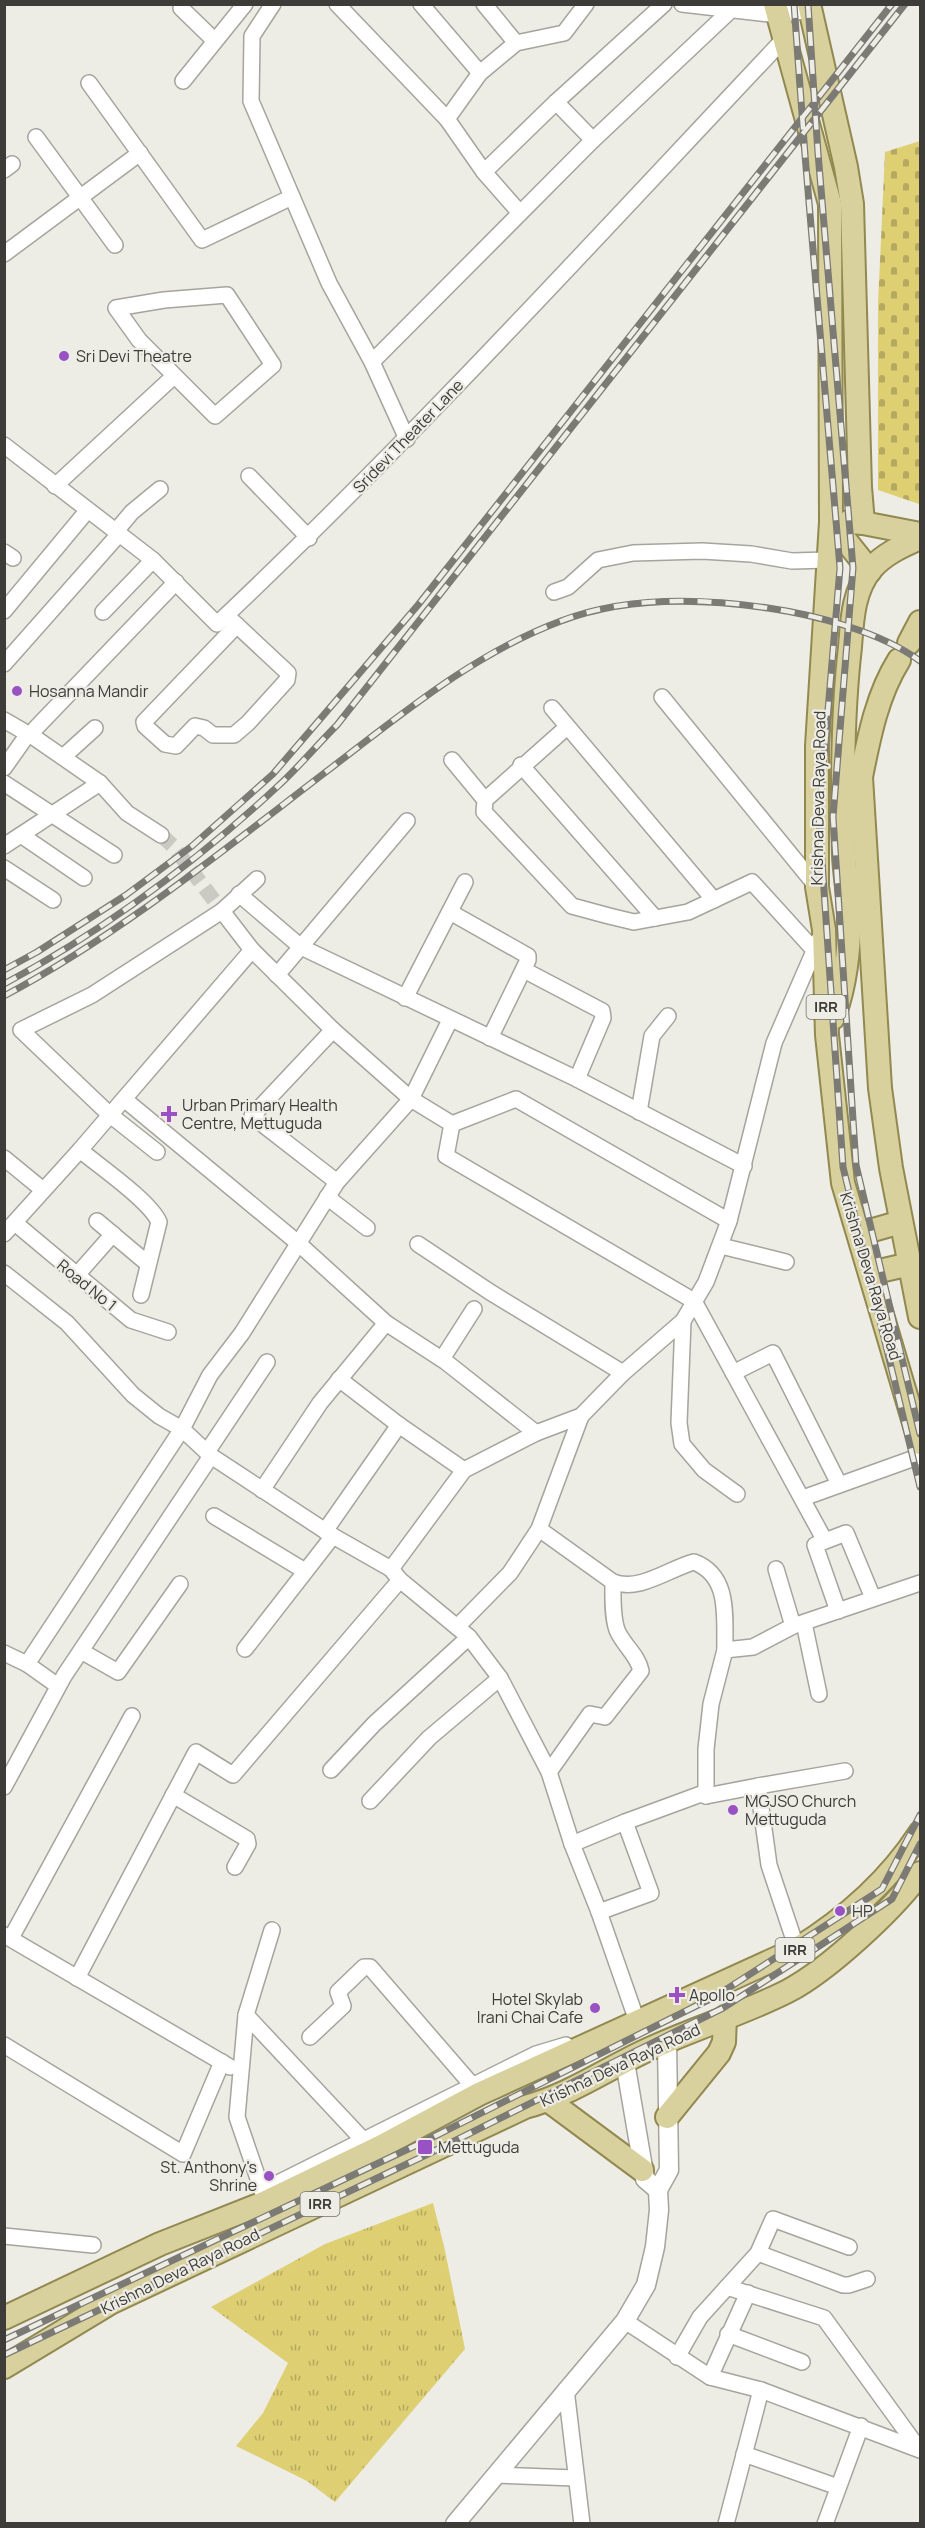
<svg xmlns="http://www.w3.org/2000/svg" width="925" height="2528" font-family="Manrope,sans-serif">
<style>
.grass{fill:url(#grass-tufts)}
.cemetery{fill:url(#cemetery-stones)}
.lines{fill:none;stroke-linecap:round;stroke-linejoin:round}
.minor-tunnel{stroke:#cac9c3;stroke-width:15;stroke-dasharray:15 8;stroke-linecap:butt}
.minor-casing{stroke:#a5a49d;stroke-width:18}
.tertiary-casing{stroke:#a5a49d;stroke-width:21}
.primary-casing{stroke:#928950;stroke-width:26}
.minor{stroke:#fff;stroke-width:15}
.tertiary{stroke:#fff;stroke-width:18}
.primary{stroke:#d9d19d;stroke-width:22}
.rail-casing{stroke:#7b7a75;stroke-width:7}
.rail{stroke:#edece5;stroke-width:4.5;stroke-dasharray:14;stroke-linecap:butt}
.poi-dot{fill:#9951c4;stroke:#edece5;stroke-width:2}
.labels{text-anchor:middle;stroke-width:4.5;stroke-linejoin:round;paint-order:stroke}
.shield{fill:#edece5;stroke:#72716d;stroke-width:1.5}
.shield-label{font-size:15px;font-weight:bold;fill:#3d3c39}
.poi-label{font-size:16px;fill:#3d3c39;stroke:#edece5;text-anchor:start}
.street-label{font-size:16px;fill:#3d3c39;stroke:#edece5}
</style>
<defs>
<pattern id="grass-tufts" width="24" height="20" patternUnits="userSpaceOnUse" patternTransform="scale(1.5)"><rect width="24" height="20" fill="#decf72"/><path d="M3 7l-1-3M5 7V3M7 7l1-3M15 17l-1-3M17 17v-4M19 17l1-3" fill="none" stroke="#b5a95f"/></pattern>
<pattern id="cemetery-stones" width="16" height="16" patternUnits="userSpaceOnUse" patternTransform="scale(1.5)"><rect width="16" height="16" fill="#decf72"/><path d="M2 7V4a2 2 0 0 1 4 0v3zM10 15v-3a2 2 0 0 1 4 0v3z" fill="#b5a95f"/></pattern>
</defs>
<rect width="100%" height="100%" fill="#edece5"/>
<!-- grass -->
<polygon class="grass" points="433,2203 444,2246 465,2349 335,2502 307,2481 236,2446 263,2413 288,2363 211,2307 325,2244"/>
<!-- cemetery -->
<polygon class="cemetery" points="920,141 920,504 919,504 878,490 878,304 885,152"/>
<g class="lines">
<!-- minor-tunnel -->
<polyline class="minor-tunnel" points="161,835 173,846 222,911"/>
<defs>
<g id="minor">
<polyline points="273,4 252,36 251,101 329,283 372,362 407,439"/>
<polyline points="337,4 447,119 484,172 520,213"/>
<polyline points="421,4 480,73"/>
<polyline points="484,4 516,43"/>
<polyline points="682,4 777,15 810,10"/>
<polyline points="181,8 215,41"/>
<polyline points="183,81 245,4"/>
<polyline points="89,83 202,240 292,197"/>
<polyline points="556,102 593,140"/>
<polyline points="447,119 480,73 516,43 564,33 586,4"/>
<polyline points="36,137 115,245"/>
<polyline points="4,170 12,164"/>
<polyline points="484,172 556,102 664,4"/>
<polyline points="4,254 140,153"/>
<polygon points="227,295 273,365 215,416 139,340 116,308 164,300"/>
<polyline points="372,362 593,140 731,10"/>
<path d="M 4,445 L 153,560 L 217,624 C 414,438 597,237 783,40"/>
<polyline points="249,476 309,538"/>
<polyline points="55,486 174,376"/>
<polyline points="116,531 132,512 160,489"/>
<polyline points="4,552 13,558"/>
<polyline points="554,592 568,587 598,560 633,553 702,551 751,554 792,561 828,560"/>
<polyline points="4,611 87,511"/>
<polyline points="103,612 153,560"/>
<polyline points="227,616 288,673 287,680 248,723 234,735 213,735 204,728 195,726 176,746 165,744 145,726 144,722 237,625"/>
<polyline points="4,664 120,533"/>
<polyline points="662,697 817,887"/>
<polyline points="552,708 714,900"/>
<polyline points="4,720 35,738 100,783 127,813 161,835"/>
<polyline points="35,729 176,582"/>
<polyline points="63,757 95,728"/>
<polyline points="452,760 485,800 484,812 572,906 609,916 634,922 688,912 752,882 814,950"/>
<polyline points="521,765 655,918"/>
<polyline points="4,768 28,734"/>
<polyline points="4,783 114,855"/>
<polyline points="485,800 567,727"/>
<polyline points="21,835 84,878"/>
<polyline points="4,846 100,783"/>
<polyline points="4,868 53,900"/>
<polyline points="239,894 301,947 577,1079 744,1166"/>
<polyline points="222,911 252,950 333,1030 411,1099 452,1124 516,1099 729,1221"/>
<polyline points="450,912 528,956 528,960 490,1038"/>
<polyline points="524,970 602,1011 603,1018 577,1079"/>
<polyline points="277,975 407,821"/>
<polyline points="405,998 465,882"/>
<polyline points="333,1030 252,1116 337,1182"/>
<polyline points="124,1099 298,1243 386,1323 446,1362 536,1433"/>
<polyline points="639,1112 652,1036 668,1016"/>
<polyline points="452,1124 446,1156 694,1301 825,1541 815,1545 838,1611"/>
<path d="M 80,1150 C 99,1166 150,1201 159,1222 L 141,1295"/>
<polyline points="157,1152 109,1114 21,1030 92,995 222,911 257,879"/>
<polyline points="4,1158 43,1190"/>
<polyline points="327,1197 367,1228"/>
<polyline points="97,1221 148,1264"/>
<polyline points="15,1223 131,1320 168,1332"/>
<polyline points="4,1234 80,1150 252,950"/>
<polyline points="418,1244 490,1292 623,1373"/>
<polyline points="721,1246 786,1262"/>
<polyline points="4,1273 67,1323 133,1395 159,1416 182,1429 211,1456 333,1536 391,1569 400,1580 469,1637 500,1678 549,1772 572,1844 599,1912 637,2021"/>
<polyline points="76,1276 113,1234"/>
<polyline points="683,1321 679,1423 682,1444 704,1470 737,1494"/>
<polyline points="442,1359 474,1309"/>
<polyline points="733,1373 773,1353 839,1484"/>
<polyline points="339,1379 399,1425 464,1470"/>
<polyline points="207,1452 267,1362"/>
<polyline points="262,1490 320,1403 386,1323"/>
<polyline points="803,1498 920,1456"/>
<polyline points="214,1516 305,1571"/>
<path d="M 539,1529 L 613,1582 C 640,1592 668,1569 694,1562 C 731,1576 724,1618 725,1650"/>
<polyline points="325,1531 399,1425"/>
<polyline points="825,1541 846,1533 873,1598"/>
<polyline points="391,1569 464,1470 536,1433 581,1416 623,1373 683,1321 706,1282 729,1221 774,1043 821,935"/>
<polyline points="776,1569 793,1626"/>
<polyline points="804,1623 819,1694"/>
<polyline points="457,1627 510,1573 539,1529 581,1416"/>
<polyline points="245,1649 333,1536"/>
<polyline points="81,1651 118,1672 180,1584"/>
<polyline points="4,1653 27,1664 58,1686"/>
<polyline points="27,1664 182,1429 210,1375 242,1333 337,1182 411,1099 450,1020"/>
<polyline points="331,1770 374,1724 469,1637"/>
<path d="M 549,1772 L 590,1714 L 605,1717 L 641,1671 C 638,1655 623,1645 617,1630 C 612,1616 613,1596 613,1582"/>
<polyline points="4,1787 64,1676 211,1456"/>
<polyline points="173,1795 247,1839 248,1844 235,1867"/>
<polyline points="706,1796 706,1749 711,1704 725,1650 753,1647 793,1626 920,1583"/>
<polyline points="370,1801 429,1738 500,1678"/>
<polyline points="572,1844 625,1822 701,1794 706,1796 758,1786"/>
<polyline points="599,1912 651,1893 625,1822"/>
<polyline points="4,1935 230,2067"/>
<polyline points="11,1938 132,1716"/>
<polyline points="797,1949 769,1865 758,1786 845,1771"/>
<polyline points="77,1978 196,1752 233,1775 400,1580"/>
<polyline points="246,2015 365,2142"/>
<polyline points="310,2037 343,2006 338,1992 364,1967 370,1967 472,2085"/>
<polyline points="4,2045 183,2154 222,2062"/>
<polyline points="262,2191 536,2054 566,2045"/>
<polyline points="265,2199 237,2117 246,2015 272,1930"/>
<polyline points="4,2236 93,2245"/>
<polyline points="758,2253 843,2285 849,2285 867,2279"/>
<polyline points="727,2287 824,2318 919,2449"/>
<polyline points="625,2321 710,2377 761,2390 920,2450"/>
<polyline points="728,2334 802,2362"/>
<polyline points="677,2357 700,2317 758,2253 773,2219 849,2247"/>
<polyline points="710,2377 748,2293"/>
<polyline points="566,2389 582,2524"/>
<polyline points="744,2454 838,2487"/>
<polyline points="495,2475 575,2478"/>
<polyline points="726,2524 761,2390"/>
<polyline points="825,2524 861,2426"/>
</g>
<g id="tertiary">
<polyline points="625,2062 645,2179 658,2190"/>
<polyline points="455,2524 625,2321 646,2285 655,2247 659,2210 658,2190 669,2170 667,2042"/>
</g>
<g id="primary">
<polyline points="775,4 830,204 831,522 817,746 817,887 824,930 827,1035 843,1183 920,1443"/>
<polyline points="809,4 846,167 852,204 860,487 863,523"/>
<polyline points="831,522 870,571"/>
<polyline points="848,522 863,523 920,534"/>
<polyline points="909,643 920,622"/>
<path d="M 899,660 C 877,695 869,737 861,777 L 880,1088 L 891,1168 L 920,1317"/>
<path d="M 833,1018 C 845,989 850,946 849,915 C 849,896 845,876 844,856 C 842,787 842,716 850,647 C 852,621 853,591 871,569 C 884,554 902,546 920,538"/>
<polyline points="859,1234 901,1222"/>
<polyline points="871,1273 910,1264"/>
<polyline points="549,2101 642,2170"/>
<polyline points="667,2117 719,2053 724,2042 725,2017"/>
<path d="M 4,2318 L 160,2244 L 266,2202 L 380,2147 L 479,2094 L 797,1949 C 847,1918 888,1882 920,1833"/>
<path d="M 4,2367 L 110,2303 L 525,2107 C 566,2096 602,2072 641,2053 C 688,2030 741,2015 788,1991 C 828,1970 893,1910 920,1873"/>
</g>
</defs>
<!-- minor casing -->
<use href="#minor" class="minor-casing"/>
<!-- tertiary casing -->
<use href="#tertiary" class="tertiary-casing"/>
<!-- primary casing -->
<use href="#primary" class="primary-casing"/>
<!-- minor -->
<use href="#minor" class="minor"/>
<!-- tertiary -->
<use href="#tertiary" class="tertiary"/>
<!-- primary -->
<use href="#primary" class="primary"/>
<defs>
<g id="rail">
<polyline points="794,4 805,155 840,568 819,817 843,1167 920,1487"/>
<polyline points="808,4 818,153 853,568 833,817 856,1165 920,1434"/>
<polyline points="4,970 37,952 126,895 192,846 273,774 418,605 892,4"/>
<path d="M 4,984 C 103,931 195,863 277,787 C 298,768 317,745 337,725 L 905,4"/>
<path d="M 4,996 C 122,933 226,848 331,768 C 403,713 475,653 561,621 C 626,596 700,598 768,608 C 816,615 881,632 920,661"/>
<polyline points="4,2340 423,2142 716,1996 882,1889 920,1815"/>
<polyline points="4,2355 428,2154 723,2008 892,1899 920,1844"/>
</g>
</defs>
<!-- rail casing -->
<use href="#rail" class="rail-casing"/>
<!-- rail -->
<use href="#rail" class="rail"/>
</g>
<!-- markers -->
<g class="poi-dot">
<circle cx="64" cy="356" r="6"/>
<circle cx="17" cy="691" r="6"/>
<path d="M166 1105h6v6h6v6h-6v6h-6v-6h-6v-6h6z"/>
<circle cx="733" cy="1810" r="6"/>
<circle cx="840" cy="1911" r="6"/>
<path d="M674 1986h6v6h6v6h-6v6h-6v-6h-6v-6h6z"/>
<circle cx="595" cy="2008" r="6"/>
<rect x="417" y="2139" width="16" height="16" rx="3"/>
<circle cx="269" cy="2176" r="6"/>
</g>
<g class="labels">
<!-- shield labels -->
<g class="shield">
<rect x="806.5" y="995" width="39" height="24" rx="4.5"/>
<rect x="775.5" y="1938" width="39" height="24" rx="4.5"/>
<rect x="300.5" y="2192" width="39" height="24" rx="4.5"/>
</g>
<g class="shield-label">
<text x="826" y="1012">IRR</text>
<text x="795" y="1955">IRR</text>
<text x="320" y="2209">IRR</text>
</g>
<!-- poi labels -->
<g class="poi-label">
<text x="76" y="362">Sri Devi Theatre</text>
<text x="29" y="697">Hosanna Mandir</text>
<text x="182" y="1111">Urban Primary Health<tspan x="182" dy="18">Centre, Mettuguda</tspan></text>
<text x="745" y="1807">MGJSO Church<tspan x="745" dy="18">Mettuguda</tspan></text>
<text x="852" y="1917">HP</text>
<text x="689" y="2001">Apollo</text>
<text x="583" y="2005" text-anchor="end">Hotel Skylab<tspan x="583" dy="18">Irani Chai Cafe</tspan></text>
<text x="438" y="2153">Mettuguda</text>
<text x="257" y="2173" text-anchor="end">St. Anthony's<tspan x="257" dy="18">Shrine</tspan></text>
</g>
<!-- street labels -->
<g class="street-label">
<text transform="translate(408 436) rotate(-46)" y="6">Sridevi Theater Lane</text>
<text transform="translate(818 798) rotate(-89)" y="6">Krishna Deva Raya Road</text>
<text transform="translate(871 1276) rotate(73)" y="6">Krishna Deva Raya Road</text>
<text transform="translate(87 1285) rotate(39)" y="6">Road No 1</text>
<text transform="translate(620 2065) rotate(-25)" y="6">Krishna Deva Raya Road</text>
<text transform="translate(180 2271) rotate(-26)" y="6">Krishna Deva Raya Road</text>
</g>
</g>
<!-- border -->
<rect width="925" height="2528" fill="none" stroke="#3d3c39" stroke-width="12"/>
</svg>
